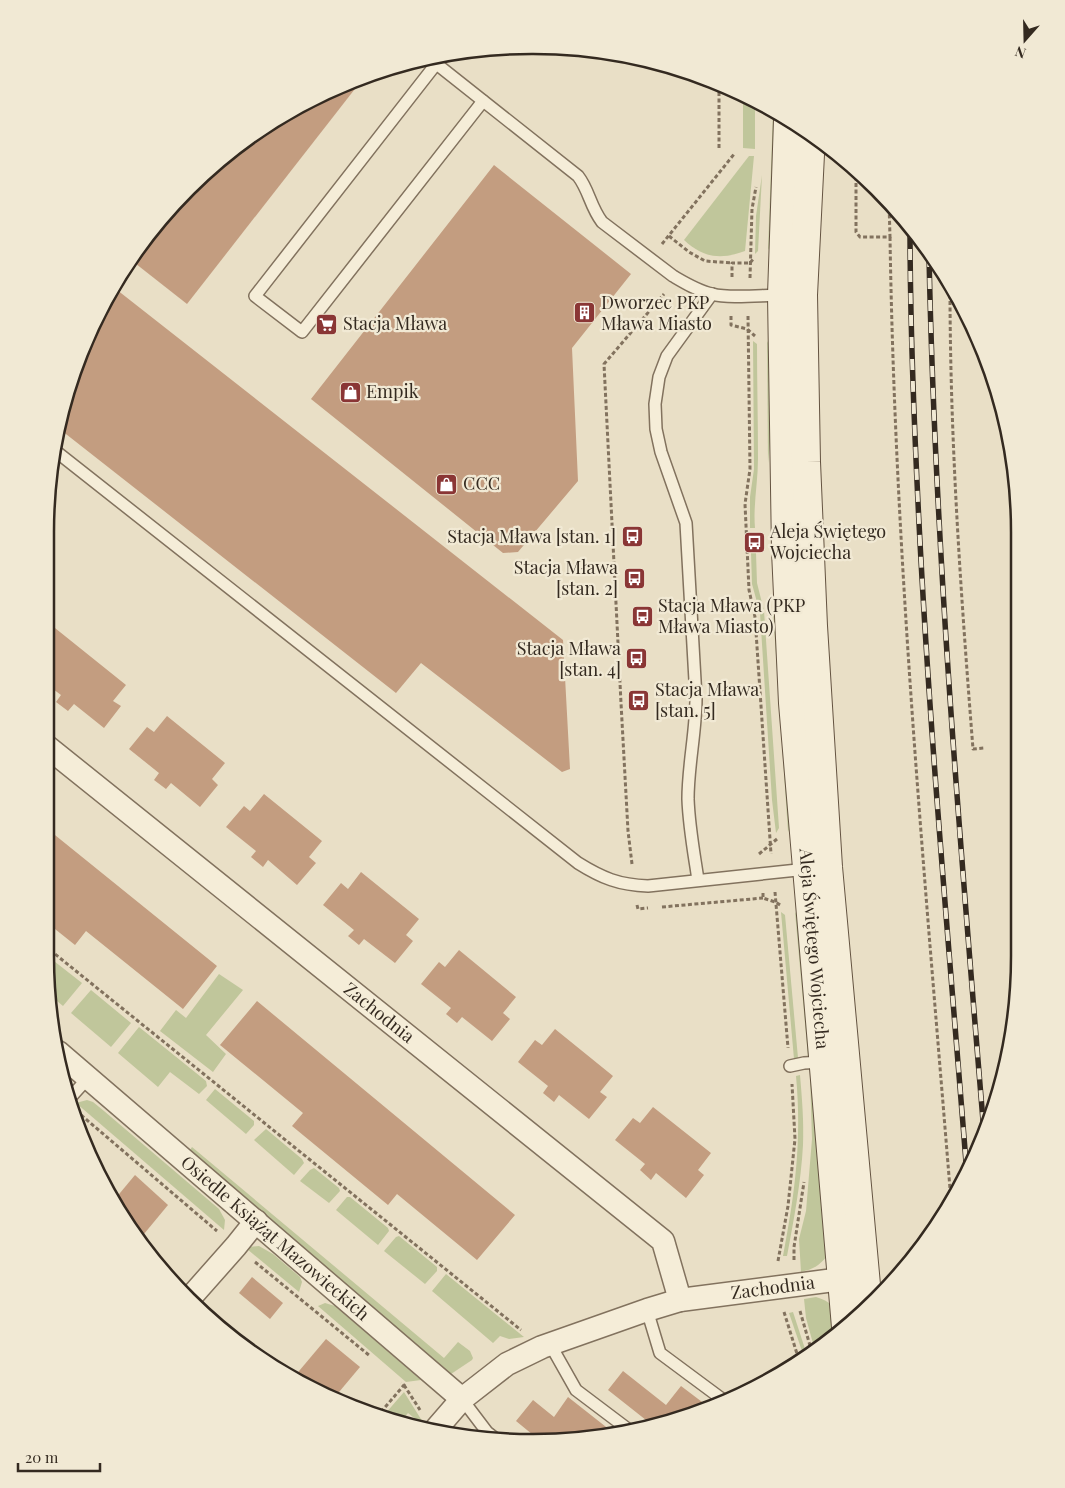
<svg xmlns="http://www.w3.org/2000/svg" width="1065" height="1488" font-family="'Playfair Display',serif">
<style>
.green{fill:#c0c69b}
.building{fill:#c39d80}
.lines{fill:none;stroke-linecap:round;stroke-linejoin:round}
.lane-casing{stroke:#82725e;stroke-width:14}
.street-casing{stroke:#82725e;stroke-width:25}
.secondary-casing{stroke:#645341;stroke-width:30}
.path{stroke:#82725e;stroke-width:3;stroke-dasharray:4 2.5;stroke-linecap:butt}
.lane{stroke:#f5edd8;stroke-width:11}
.street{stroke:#f5edd8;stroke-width:22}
.secondary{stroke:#f5edd8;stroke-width:28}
.rail-casing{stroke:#342a20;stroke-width:5.5}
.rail{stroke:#f1e9d4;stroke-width:4;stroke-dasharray:11;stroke-linecap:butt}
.labels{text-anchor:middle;stroke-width:4.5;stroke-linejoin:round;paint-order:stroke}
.poi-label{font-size:18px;fill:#342a20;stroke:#f1e9d4;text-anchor:start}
.street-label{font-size:18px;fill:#342a20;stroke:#f1e9d4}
.rim{fill:none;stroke:#342a20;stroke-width:2.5}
</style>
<rect width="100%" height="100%" fill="#e9dfc6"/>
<!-- green -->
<g class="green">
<polygon points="743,100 755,100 755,149 743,148"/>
<polygon points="773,111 780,115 774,239 768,250"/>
<path d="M 749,156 L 754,156 L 745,251 C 721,260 703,258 684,240 Z"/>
<polygon points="762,175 758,251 755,254 756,216"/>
<path d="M 753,341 L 757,344 C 757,382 758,421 758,459 C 758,482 753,505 755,528 L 750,528 L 750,497 L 754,469 Z"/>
<polygon points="767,341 771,349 773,410 768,463"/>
<polygon points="751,553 756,553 757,583 764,611 779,828 776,833 772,800 760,613 752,584"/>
<polygon points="773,612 777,624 791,825 788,832"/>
<polygon points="781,912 785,915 798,1058 794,1059"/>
<polygon points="795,912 802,925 811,1056 808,1057"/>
<polygon points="45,954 82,983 63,1006 50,995"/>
<polygon points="219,974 243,990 206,1035 226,1054 213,1072 160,1031 176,1010 186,1018"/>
<polygon points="91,990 131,1023 111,1047 71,1013"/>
<polygon points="139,1027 206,1081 207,1086 199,1094 170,1072 158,1087 118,1053"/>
<path d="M 800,1075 C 802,1098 804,1122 803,1145 C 801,1182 794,1219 787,1256 L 783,1256 C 795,1193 802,1141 796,1076 Z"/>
<path d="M 810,1075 L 816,1078 L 827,1256 C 819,1266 813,1269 801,1272 L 799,1239 L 806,1211 L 812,1139 Z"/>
<polygon points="215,1089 254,1121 254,1125 246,1134 206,1100"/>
<polygon points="87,1100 93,1102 104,1111 219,1209 225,1220 224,1230 76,1103"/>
<polygon points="266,1129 302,1159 304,1163 294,1175 254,1140"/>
<polygon points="192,1147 444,1358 458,1342 470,1351 473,1358 472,1360 451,1374 190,1150"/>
<polygon points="314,1168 339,1188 340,1191 329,1203 300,1181 310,1170"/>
<polygon points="347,1197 350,1197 388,1228 389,1231 378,1245 336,1210"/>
<polygon points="399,1236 437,1267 437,1271 425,1284 384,1251 396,1237"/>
<polygon points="259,1246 273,1254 300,1277 302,1282 299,1292 247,1249 248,1247"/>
<polygon points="446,1274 524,1337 509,1339 500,1336 493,1343 432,1291"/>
<path d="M 816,1297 C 837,1303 835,1312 839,1331 L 814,1347 L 806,1318 L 804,1299 Z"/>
<polygon points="325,1303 335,1306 421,1380 406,1382 318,1306"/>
<polygon points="793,1312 806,1352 803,1354 789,1313"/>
<polygon points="404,1392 424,1424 423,1425 408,1413 403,1419 385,1414"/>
</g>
<!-- building -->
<g class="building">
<polygon points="365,76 187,304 131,260 166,211 211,166 289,110"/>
<polygon points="494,165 631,274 572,348 578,481 518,552 503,553 311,399"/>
<polygon points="112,286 563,640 570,769 562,772 421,663 396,693 57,427 82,346"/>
<polygon points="45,620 126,685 113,701 121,706 104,728 74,704 68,711 56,702 61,695 45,683"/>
<polygon points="167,716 225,763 212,779 218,785 200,807 171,783 166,789 154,780 159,773 129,749 147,727 154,732"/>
<polygon points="264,794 322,841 309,857 316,863 297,885 268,860 263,867 251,857 256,851 226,827 244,806 250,811"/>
<polygon points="45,827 217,966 183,1009 86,931 75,945 45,921"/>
<polygon points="361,872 419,919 406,935 413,941 395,963 364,939 359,945 348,936 354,930 323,905 341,883 348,889"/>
<polygon points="459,950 516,997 503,1013 510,1019 492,1041 462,1017 457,1023 446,1014 451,1008 421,984 439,962 445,967"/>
<polygon points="257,1001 515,1215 477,1260 397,1194 388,1205 292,1126 303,1113 220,1045"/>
<polygon points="555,1029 613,1076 600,1092 607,1097 589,1119 559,1095 554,1102 543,1093 548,1086 518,1062 535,1040 542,1045"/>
<polygon points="653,1107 711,1153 698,1170 704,1175 686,1198 656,1173 651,1180 640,1170 645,1164 615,1140 633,1118 640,1123"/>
<polygon points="135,1175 168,1205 139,1240 127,1226 115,1199"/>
<polygon points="252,1277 283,1303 270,1319 239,1293"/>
<polygon points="326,1339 360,1367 334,1398 317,1393 294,1377"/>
<polygon points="623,1371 666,1405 681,1386 710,1408 651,1424 608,1390"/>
<polygon points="568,1397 615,1434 596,1439 538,1439 516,1421 533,1400 554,1417"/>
</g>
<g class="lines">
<defs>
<g id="lane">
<path d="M 429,58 L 578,176 C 589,190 590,206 602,222 L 673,276 C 685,283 698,291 712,294 C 729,299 762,295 782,295"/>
<polyline points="436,64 255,296 302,332 483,101"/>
<path d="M 53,449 L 578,863 C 602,878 619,885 648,886 L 807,869"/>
<path d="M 698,880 C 694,853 689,827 688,799 C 688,765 696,732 696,698 L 686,523 L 661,452 L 656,429 L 655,404 L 659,377 L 667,356 L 712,294"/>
<polyline points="790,1066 804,1063 824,1062"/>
<polyline points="69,1099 88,1078"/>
<polyline points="647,1310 660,1353 726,1402"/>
<polyline points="550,1344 576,1390 629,1430"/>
<polyline points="462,1399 487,1432 496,1439"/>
</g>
<g id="street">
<path id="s1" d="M 45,745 L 663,1241 L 680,1300"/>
<path id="s2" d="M 58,1052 L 462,1399"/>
<polyline points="190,1298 236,1246 256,1221"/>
<path id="s3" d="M 436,1429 L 462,1399 L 507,1364 L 542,1347 L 647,1310 L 680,1300 L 857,1277"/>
</g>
<g id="secondary">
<path id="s4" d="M 788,120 L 782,295 L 786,551 L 793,703 L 846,1327"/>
<polyline points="811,134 803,295 806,462 813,626 828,867 868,1307"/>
</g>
</defs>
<!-- lane casing -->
<use href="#lane" class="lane-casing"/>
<!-- street casing -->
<use href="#street" class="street-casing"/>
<!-- secondary casing -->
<use href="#secondary" class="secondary-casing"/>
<!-- path -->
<g class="path">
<polyline points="719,148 719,84"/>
<polyline points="856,170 856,232 860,237 890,237 889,202"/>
<polyline points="669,236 689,252 705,261 732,263"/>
<path d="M 890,237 C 895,559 925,880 951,1201"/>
<polyline points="662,244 735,153"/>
<polyline points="732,277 732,263 750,263 754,258"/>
<polyline points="750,278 752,209 756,187"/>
<path d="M 950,288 C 950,442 961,596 973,749 L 984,748"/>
<polyline points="731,316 731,325 747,329 755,336"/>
<polyline points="748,316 750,469 745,504 749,590 755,617 771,854"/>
<polyline points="759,854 777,839"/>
<polyline points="632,864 628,831 621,703 604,364 664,294"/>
<polyline points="775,892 788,1048"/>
<polyline points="763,893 763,898 775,902 782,906"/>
<polyline points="637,905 638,909 648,908"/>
<polyline points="662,907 763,898"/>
<polyline points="45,946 521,1330"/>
<polyline points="81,1115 217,1231"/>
<polyline points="794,1260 794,1247 804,1182"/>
<polyline points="778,1261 788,1206 795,1139 792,1084"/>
<polyline points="255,1262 370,1356"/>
<polyline points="800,1311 811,1349"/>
<polyline points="784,1312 798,1357"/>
<polyline points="404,1385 420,1410"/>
<polyline points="381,1412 404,1385 401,1383"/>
</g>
<!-- lane -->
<use href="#lane" class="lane"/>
<!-- street -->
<use href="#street" class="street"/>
<!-- secondary -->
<use href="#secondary" class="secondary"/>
<defs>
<g id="rail">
<path d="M 910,227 C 910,326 914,424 919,523 C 930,740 950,958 967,1175"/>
<path d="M 929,256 C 935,549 960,841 984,1133"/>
</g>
</defs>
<!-- rail casing -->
<use href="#rail" class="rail-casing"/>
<!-- rail -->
<use href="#rail" class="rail"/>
</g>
<!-- icons -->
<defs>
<symbol id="building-square" viewBox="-11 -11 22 22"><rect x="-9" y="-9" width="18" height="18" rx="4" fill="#8a3635" stroke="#f1e9d4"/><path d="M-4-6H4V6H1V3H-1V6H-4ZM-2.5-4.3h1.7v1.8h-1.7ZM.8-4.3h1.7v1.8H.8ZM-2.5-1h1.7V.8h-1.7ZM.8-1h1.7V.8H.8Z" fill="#fff"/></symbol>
<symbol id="supermarket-square" viewBox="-11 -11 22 22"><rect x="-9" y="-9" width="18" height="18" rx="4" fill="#8a3635" stroke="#f1e9d4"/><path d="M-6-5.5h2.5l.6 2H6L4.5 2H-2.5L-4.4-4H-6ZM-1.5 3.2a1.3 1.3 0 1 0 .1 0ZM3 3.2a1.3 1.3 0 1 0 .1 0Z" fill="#fff"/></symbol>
<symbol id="shop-square" viewBox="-11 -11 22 22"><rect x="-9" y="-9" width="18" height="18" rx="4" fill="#8a3635" stroke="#f1e9d4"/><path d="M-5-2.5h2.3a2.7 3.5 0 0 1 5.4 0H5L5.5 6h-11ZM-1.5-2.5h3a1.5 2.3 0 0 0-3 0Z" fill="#fff"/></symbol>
<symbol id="bus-square" viewBox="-11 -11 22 22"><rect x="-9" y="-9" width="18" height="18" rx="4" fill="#8a3635" stroke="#f1e9d4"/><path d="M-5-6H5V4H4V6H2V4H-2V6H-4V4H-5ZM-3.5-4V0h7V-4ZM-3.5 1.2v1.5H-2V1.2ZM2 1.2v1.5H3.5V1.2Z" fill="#fff"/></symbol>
</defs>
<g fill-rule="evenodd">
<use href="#building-square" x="572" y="300" width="25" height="25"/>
<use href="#supermarket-square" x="314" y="312" width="25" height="25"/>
<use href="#shop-square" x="338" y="380" width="25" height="25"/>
<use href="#shop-square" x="434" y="472" width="25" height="25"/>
<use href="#bus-square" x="620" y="524" width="25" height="25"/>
<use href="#bus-square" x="742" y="530" width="25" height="25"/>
<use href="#bus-square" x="622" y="566" width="25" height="25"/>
<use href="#bus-square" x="630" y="604" width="25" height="25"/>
<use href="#bus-square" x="624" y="646" width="25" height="25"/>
<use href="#bus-square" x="626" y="688" width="25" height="25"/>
</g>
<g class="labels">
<!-- poi labels -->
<g class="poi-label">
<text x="601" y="309">Dworzec PKP<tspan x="601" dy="21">Mława Miasto</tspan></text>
<text x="343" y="330">Stacja Mława</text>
<text x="366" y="398">Empik</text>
<text x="463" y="490">CCC</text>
<text x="770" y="538">Aleja Świętego<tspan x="770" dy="21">Wojciecha</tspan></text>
<text x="616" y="543" text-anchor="end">Stacja Mława [stan. 1]</text>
<text x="618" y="574" text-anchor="end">Stacja Mława<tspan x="618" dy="21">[stan. 2]</tspan></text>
<text x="658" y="612">Stacja Mława (PKP<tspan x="658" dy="21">Mława Miasto)</tspan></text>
<text x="621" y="655" text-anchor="end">Stacja Mława<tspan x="621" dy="21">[stan. 4]</tspan></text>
<text x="655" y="696">Stacja Mława<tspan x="655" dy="21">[stan. 5]</tspan></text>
</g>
<!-- street labels -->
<g class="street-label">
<text dy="6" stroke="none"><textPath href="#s4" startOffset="830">Aleja Świętego Wojciecha</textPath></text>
<text dy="6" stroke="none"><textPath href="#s1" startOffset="428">Zachodnia</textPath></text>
<text dy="6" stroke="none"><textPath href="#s2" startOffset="286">Osiedle Książąt Mazowieckich</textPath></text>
<text dy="6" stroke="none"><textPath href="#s3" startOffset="375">Zachodnia</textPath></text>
</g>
</g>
<!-- crop -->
<path d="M0 0H1065V1488H0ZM532 54H533A478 478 0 0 1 1011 532V956A478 478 0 0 1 533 1434H532A478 478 0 0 1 54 956V532A478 478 0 0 1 532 54Z" fill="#f1e9d4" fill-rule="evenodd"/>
<path class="rim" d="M532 54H533A478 478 0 0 1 1011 532V956A478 478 0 0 1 533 1434H532A478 478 0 0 1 54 956V532A478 478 0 0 1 532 54Z"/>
<!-- north arrow -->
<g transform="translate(1025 40) rotate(200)" stroke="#f1e9d4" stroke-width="4" paint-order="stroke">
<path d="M0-4L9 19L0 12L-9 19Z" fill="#342a20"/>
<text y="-8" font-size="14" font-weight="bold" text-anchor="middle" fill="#342a20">N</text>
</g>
<!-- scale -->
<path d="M18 1463v8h82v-8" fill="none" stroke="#342a20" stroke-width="2.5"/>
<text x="25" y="1463" font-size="15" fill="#342a20" stroke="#f1e9d4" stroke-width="4" paint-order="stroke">20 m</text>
</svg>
